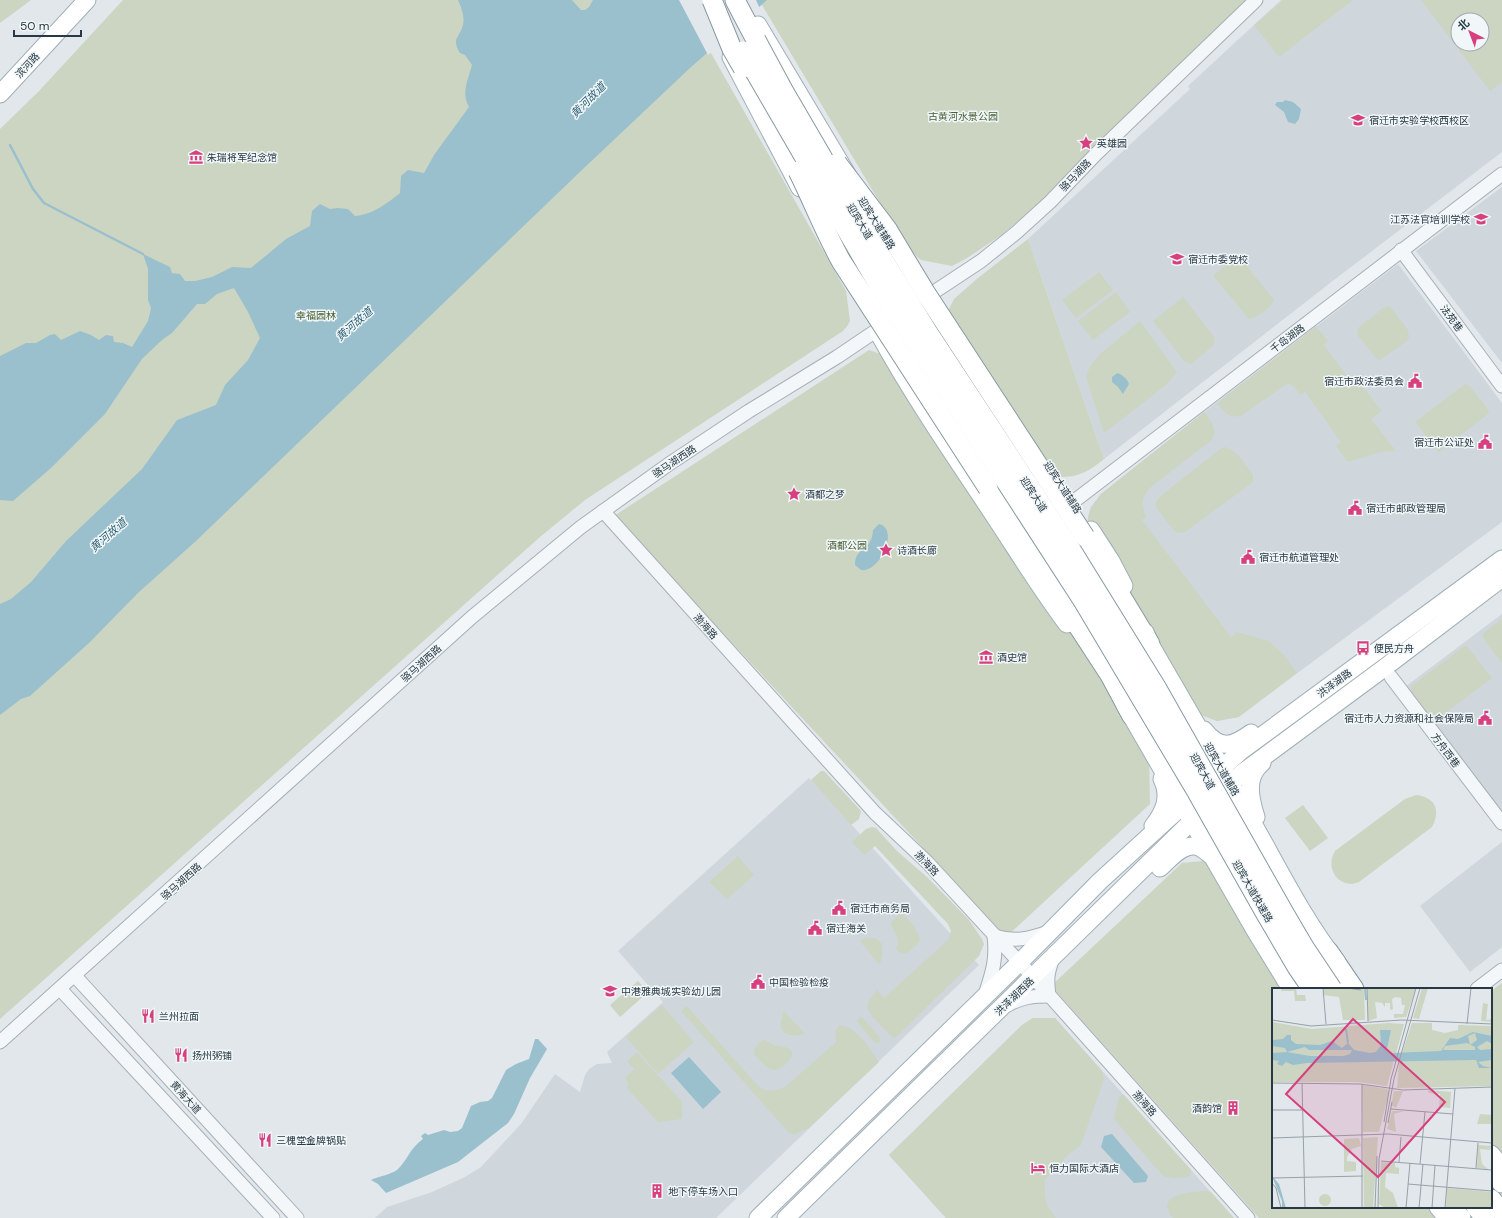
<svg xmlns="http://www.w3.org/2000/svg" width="1502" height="1218" font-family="'DM Sans','Noto Sans SC',sans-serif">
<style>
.built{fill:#cfd7dd;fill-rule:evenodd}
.green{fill:#ccd5c2;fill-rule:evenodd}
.water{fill:#9ac0cd}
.pier{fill:#e1e7eb}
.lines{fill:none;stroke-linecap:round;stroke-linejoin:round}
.stream{stroke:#9ac0cd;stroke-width:2.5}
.minor-casing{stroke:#a6afb6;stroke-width:15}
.major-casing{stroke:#a0afb7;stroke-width:19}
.highway-casing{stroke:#8899a2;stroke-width:21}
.minor{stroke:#f4f7f9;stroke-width:13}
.major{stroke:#fff;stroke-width:17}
.highway{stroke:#fff;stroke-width:19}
.highway-bridge-casing{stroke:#8899a2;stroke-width:21;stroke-linecap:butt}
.highway-bridge{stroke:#fff;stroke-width:19}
.labels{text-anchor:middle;stroke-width:3;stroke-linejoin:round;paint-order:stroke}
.street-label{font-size:10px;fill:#283944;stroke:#f1f6f8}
.park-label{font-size:10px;fill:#486035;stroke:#f1f6f8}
.poi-label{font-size:10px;fill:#283944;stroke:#f1f6f8;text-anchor:start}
.water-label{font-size:11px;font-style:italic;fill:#30657a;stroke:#f1f6f8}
.inset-river{fill:none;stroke:#9ac0cd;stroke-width:2}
.inset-road{fill:none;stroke:#97a1a8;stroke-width:1}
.view{fill:#d73f7e;fill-opacity:0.15;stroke:#d73f7e;stroke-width:2}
.inset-edge{fill:none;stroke:#283944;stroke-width:2}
</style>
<rect width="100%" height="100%" fill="#e1e7eb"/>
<!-- built -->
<g class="built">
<path d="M 1281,0 L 1502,0 L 1502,152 L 1334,280 L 1104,459 L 1028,239 L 1190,89 L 1188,86 ZM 1458,20 L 1482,20 L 1482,44 L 1458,44 Z"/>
<polygon points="1502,187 1502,363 1416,251"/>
<polygon points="1398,264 1502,403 1502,522 1238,717 1217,721 1201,715 1088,520 1090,508 1101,494 1204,412"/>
<polygon points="1502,614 1502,832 1397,693"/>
<polygon points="809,778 979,965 716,1218 375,1218 387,1207 432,1192 465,1177 481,1167 521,1124 555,1074 580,1092 585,1075 589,1069 597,1064 612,1063 607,1052 663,1002 618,951"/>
<polygon points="1502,842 1502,947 1470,972 1420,906"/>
<polygon points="1033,1018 1055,1018 1234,1218 946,1218 889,1155 1022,1025"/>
</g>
<!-- green -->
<g class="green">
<polygon points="0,0 31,0 0,23"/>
<polygon points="123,0 681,0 846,291 850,321 848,325 843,331 585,500 540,537 0,1019 0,129 39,91"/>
<polygon points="759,0 1255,0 1028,213 1000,236 967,258 952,266 921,260 907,248"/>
<polygon points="1283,0 1353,0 1279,57 1254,25"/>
<path d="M 1421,0 L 1502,0 L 1502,82 L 1490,91 ZM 1458,20 L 1482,20 L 1482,44 L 1458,44 Z"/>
<path d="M 1028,239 L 1104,459 C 1088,472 1078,478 1056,477 L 947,313 L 954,299 L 978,278 Z"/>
<path d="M 1238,255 L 1274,300 C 1271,309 1257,317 1249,319 L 1213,276 Z"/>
<polygon points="1099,272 1113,290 1076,318 1062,300"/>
<polygon points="1116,292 1130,312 1093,340 1078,321"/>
<polygon points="1183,297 1215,338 1214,345 1191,364 1185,362 1153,321"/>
<polygon points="1389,306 1392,309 1408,330 1409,337 1407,341 1380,360 1378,360 1358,336 1357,329 1383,308"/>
<polygon points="1140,321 1177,372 1166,385 1104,433 1086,377 1090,366 1099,355"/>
<path d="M 1316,326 L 1328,341 L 1324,345 L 1349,379 L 1354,376 L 1382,411 L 1371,419 L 1396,451 L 1381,452 L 1351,461 L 1347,461 L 1336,446 L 1341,442 L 1305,392 L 1300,395 L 1294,387 L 1289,384 L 1285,385 L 1241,416 C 1227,418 1225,413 1217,403 Z"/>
<polygon points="869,350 906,363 1149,755 1150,804 1006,937 614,516"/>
<polygon points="1465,384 1470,386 1489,411 1488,414 1439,452 1415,422"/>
<path d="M 1204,412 C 1211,421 1218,429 1212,440 L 1152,486 C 1141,498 1141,502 1146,517 L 1142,520 L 1231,637 L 1237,632 L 1269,641 L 1284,655 L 1297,673 L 1239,717 L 1217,721 L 1201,715 L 1092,542 C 1084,520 1087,512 1101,494 Z"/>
<path d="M 1225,447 C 1238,451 1246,465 1253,475 L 1253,482 L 1185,532 L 1178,533 L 1175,532 L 1155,506 L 1158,498 L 1220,449 Z"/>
<polygon points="1502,619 1502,663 1485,641 1482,634"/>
<polygon points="1466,645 1492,678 1436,720 1432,719 1412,693 1410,687"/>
<polygon points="821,771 824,771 861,811 859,819 851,825 811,780"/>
<path d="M 1416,795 C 1435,797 1441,810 1432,827 L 1359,882 C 1340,890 1324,869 1335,851 L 1405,799 Z"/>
<polygon points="1303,805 1328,838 1310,851 1285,818"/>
<polygon points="872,827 876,828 897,851 928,878 969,920 982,939 984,944 979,956 894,1039 871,1015 867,1008 869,1000 877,990 884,998 948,940 951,931 948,924 875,846 864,855 852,842 866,829"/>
<polygon points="738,856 754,875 727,899 709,882"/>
<polygon points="1203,861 1219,873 1287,989 1273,989 1273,1207 1448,1207 1457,1218 1259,1218 1051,986 1182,863"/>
<path d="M 900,913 L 903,914 L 914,926 L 920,939 L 917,945 L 906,954 L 900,953 L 896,949 C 901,939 895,932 890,924 Z"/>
<path d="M 867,938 C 887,937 883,951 880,965 L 859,940 Z"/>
<polygon points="638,981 648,992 620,1017 610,1005"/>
<polygon points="1502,983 1502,1180 1491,1165 1491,991"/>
<polygon points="662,1005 694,1042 658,1074 626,1037"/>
<path d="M 687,1006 L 759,1087 C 770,1093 776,1091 786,1086 L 836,1042 L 835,1031 L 839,1026 C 854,1023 871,1050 879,1062 L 809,1128 L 795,1134 L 789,1133 L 681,1011 Z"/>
<path d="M 784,1011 L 805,1034 C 784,1039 776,1031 784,1011 Z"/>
<polygon points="860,1017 863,1018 880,1037 880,1042 876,1043 874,1042 858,1023 857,1020"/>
<path d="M 1033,1018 L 1055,1018 L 1102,1071 L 1104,1079 L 1081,1145 L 1068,1155 L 1045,1180 C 1044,1198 1045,1204 1056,1218 L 946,1218 L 889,1155 L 1022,1025 Z"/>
<path d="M 762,1040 C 768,1040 769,1043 774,1045 C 779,1047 787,1046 791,1050 C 793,1052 792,1054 792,1056 C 777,1078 768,1071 754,1054 L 755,1047 Z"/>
<polygon points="637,1052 682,1102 682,1119 658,1122 627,1088 628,1084 625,1078 634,1069 627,1061"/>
<path d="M 1124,1095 L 1191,1170 L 1190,1175 C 1184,1180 1170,1178 1163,1176 L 1114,1119 L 1118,1100 L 1120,1096 Z"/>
<path d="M 1206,1191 L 1211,1192 L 1234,1218 L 1173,1218 C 1153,1193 1192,1192 1206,1191 Z"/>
</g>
<!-- water -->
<g class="water">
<path d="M 458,0 L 572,0 L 581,10 L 585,10 L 589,7 L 593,0 L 767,0 L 690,68 L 582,170 L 196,541 L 138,593 L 89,643 L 30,696 L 21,699 L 0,715 L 0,604 L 11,599 L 31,582 L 66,541 L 142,469 L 177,420 L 216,405 L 225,385 L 248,360 L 260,338 L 248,312 L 234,288 L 217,294 L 205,304 L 197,304 L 172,333 L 162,340 L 142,359 L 105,414 L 51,468 L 13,501 L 0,500 L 0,356 L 26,343 L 36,343 L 50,335 L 55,334 L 61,340 L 80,331 L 91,335 L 99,340 L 106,335 L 113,336 L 114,342 L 123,343 L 132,347 L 148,321 L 151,308 L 148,300 L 148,269 L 143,254 L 170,267 L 172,273 L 180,274 L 185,281 L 195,281 L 212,277 L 232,267 L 251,268 L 286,239 L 310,226 L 312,211 L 320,204 L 330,209 L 338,208 L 348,209 L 355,216 C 371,215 387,204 400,193 L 401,176 L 408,170 L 424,173 L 434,155 L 469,107 C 461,93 468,80 472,65 L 465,55 L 460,53 C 451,38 459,39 463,25 C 465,17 461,7 458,0 Z"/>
<polygon points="1285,100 1293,102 1301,109 1299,119 1295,124 1288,122 1284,112 1275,105 1277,102 1283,102"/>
<path d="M 1118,373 C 1124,376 1127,379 1129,384 L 1123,394 L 1118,387 L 1112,382 L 1112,377 L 1116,374 Z"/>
<path d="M 879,524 C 900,529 880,573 861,570 L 855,565 C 855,546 872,552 873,530 Z"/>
<path d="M 535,1039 L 538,1039 L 547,1049 L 530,1078 L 514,1114 L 508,1123 L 458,1162 L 386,1193 L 378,1184 L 371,1180 C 377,1177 392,1174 397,1170 C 408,1160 409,1149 423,1139 L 421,1136 L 425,1133 L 428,1135 L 444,1130 L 450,1132 L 458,1131 L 462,1128 L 471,1106 L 480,1102 L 488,1101 L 492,1098 L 506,1070 L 516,1064 L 529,1059 Z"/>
<polygon points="689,1057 721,1092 703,1109 671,1073"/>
<polygon points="1112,1134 1148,1176 1146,1182 1134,1183 1101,1147 1104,1136"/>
</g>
<!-- pier -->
<polygon class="pier" points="679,0 756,0 760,9 708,55"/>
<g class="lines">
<!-- stream -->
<polyline class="stream" points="10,145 33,189 44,203 143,254"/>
<defs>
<g id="minor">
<polyline points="1401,250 1502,386"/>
<polyline points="922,300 981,261 1017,232 1050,202 1096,154 1256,0"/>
<polyline points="1073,502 1502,174"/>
<polyline points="603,511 875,813 927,862 1033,977 1248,1218"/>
<polyline points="1391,677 1502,823"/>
<polyline points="75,976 297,1218"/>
<polyline points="60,989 273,1218"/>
<polyline points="1477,989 1502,970"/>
<path d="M 985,995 C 992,973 997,960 994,936 C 1014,942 1029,939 1048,932"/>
<path d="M 1008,1005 C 1022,997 1033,996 1049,996 C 1047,979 1047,974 1053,958"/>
<polyline points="0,1042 472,617 581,527 669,464 749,411 837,357 886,324"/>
</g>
<g id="major">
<polyline points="758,25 847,174"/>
<polyline points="731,57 800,188"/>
<polyline points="0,94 87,0"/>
<path d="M 879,334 C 912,394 951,451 989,508 C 1015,547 1039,587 1067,624"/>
<polyline points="1091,530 1111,561 1124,586"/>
<path d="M 1145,632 L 1150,644 C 1182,700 1215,755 1246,811 C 1275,861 1301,916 1337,962"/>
<polyline points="1125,705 1256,932 1291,989"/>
<path d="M 1204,730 C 1220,750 1232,747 1251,733"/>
<polyline points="1214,775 1241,751 1502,559"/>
<polyline points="1224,790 1242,773 1384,668 1502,578"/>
<path d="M 1256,817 C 1250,798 1245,777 1262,763"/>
<path d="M 1153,826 C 1164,812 1171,797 1162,779"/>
<path d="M 1160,868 C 1169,860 1181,845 1194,846 C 1201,846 1207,853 1213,857"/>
<polyline points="1491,1154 1502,1167"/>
<polyline points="1438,1207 1447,1218"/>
<polyline points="758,1218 1019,963 1100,881 1191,798"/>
<polyline points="786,1218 1199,814"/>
</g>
<g id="highway">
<polyline points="735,0 756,40"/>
<polyline points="988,488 1110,675 1132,716"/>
<polyline points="1085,537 1150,644"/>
<polyline points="1328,951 1354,989"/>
<polyline points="1491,1170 1502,1183"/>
<polyline points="1491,1199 1502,1212"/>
<polyline points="1452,1207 1461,1218"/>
<polyline points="1476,1207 1485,1218"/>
</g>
</defs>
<!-- minor casing -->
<use href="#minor" class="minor-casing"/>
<!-- major casing -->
<use href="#major" class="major-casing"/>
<!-- highway casing -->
<use href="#highway" class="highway-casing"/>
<!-- minor -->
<use href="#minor" class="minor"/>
<!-- major -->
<use href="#major" class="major"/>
<!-- highway -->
<use href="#highway" class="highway"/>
<defs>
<g id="highway-bridge">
<polyline points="712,0 732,49 743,68"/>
<polyline points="756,40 783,90 853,210 927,331 1070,548 1156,687 1284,913 1304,947 1332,989"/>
<polyline points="743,51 878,284 1082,599 1197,792 1266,914 1297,967 1312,989"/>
<polyline points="837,163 887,229 925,292 1085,537"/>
<path d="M 798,171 C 813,201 825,232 841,261 L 988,488"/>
</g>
</defs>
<!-- highway-bridge casing -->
<use href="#highway-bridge" class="highway-bridge-casing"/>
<!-- highway-bridge -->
<use href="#highway-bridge" class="highway-bridge"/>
</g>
<!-- icons -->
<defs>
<symbol id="school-bare" viewBox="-9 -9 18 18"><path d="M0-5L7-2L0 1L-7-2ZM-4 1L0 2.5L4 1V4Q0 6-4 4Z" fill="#d73f7e" stroke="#f1f6f8" stroke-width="2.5" paint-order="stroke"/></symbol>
<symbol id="sight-bare" viewBox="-9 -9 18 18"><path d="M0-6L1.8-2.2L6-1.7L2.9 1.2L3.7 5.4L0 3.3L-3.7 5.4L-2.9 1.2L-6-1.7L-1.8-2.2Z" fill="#d73f7e" stroke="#f1f6f8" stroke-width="2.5" paint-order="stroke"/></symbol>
<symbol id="museum-bare" viewBox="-9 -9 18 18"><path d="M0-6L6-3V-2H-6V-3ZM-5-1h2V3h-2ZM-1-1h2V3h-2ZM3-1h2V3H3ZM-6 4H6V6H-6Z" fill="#d73f7e" stroke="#f1f6f8" stroke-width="2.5" paint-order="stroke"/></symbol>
<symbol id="university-bare" viewBox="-9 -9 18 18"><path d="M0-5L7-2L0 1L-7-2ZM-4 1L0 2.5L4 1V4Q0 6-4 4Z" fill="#d73f7e" stroke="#f1f6f8" stroke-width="2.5" paint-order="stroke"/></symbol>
<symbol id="civic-bare" viewBox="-9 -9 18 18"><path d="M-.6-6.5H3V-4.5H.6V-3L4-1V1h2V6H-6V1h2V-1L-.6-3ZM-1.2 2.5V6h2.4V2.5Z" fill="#d73f7e" stroke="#f1f6f8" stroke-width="2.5" paint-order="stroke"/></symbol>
<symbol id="bus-bare" viewBox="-9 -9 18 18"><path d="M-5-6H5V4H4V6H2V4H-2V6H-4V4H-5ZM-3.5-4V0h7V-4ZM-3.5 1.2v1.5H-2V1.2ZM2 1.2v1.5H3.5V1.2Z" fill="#d73f7e" stroke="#f1f6f8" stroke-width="2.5" paint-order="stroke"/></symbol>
<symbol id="restaurant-bare" viewBox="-9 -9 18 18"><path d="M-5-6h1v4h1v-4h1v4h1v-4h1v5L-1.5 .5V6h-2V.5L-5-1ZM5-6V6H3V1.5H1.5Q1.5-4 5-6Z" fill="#d73f7e" stroke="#f1f6f8" stroke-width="2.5" paint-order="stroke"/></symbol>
<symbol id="building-bare" viewBox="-9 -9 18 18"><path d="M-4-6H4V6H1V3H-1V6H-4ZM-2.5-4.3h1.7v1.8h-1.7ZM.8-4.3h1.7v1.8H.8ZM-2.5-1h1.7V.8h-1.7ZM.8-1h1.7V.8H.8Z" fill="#d73f7e" stroke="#f1f6f8" stroke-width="2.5" paint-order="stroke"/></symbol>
<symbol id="hotel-bare" viewBox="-9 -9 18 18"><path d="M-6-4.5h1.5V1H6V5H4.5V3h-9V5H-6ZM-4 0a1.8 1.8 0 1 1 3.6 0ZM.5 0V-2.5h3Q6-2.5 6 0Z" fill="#d73f7e" stroke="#f1f6f8" stroke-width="2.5" paint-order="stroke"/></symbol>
</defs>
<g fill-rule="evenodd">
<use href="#school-bare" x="1348" y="110" width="20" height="20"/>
<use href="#sight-bare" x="1076" y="133" width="20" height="20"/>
<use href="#museum-bare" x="186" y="147" width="20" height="20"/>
<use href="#school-bare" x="1471" y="209" width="20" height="20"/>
<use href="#university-bare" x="1167" y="249" width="20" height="20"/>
<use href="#civic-bare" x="1405" y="371" width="20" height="20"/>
<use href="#civic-bare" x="1475" y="432" width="20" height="20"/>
<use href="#sight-bare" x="784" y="484" width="20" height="20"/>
<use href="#civic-bare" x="1345" y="498" width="20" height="20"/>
<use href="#sight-bare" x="876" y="540" width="20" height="20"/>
<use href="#civic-bare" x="1238" y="547" width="20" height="20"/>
<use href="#bus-bare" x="1353" y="638" width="20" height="20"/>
<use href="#museum-bare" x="976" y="647" width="20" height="20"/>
<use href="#civic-bare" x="1475" y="708" width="20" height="20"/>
<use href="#civic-bare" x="829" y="898" width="20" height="20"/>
<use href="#civic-bare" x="805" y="918" width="20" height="20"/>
<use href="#civic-bare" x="748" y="972" width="20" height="20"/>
<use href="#school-bare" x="600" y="981" width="20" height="20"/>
<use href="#restaurant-bare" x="138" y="1006" width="20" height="20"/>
<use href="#restaurant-bare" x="171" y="1045" width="20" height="20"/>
<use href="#building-bare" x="1223" y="1098" width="20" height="20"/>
<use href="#restaurant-bare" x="255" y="1130" width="20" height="20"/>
<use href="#hotel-bare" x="1028" y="1158" width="20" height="20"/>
<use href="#building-bare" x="647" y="1181" width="20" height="20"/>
</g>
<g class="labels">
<!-- street labels -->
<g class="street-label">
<text transform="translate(27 65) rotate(-47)" y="4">滨河路</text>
<text transform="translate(1075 175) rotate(-46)" y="4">骆马湖路</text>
<text transform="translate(860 221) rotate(59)" y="4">迎宾大道</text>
<text transform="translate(877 223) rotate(58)" y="4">迎宾大道辅路</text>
<text transform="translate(1452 318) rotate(53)" y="4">法苑巷</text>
<text transform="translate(1287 338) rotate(-37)" y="4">千岛湖路</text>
<text transform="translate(674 461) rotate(-34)" y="4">骆马湖西路</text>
<text transform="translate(1063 487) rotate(57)" y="4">迎宾大道辅路</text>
<text transform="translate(1034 494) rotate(57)" y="4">迎宾大道</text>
<text transform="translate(706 626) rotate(48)" y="4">渤海路</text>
<text transform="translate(421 663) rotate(-42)" y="4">骆马湖西路</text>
<text transform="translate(1334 683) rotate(-36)" y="4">洪泽湖路</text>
<text transform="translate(1446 750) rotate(53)" y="4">方舟西巷</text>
<text transform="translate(1222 769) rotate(60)" y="4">迎宾大道辅路</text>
<text transform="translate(1203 771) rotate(61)" y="4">迎宾大道</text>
<text transform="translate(927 863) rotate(46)" y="4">渤海路</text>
<text transform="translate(181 881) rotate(-42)" y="4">骆马湖西路</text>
<text transform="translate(1253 891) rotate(60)" y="4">迎宾大道快速路</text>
<text transform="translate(1014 996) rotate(-44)" y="4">洪泽湖西路</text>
<text transform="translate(186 1097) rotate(48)" y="4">黄海大道</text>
<text transform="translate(1145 1103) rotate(48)" y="4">渤海路</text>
</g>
<!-- park labels -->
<g class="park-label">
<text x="963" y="120">古黄河水景公园</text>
<text x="316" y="319">幸福园林</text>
<text x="847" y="549">酒都公园</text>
</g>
<!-- poi labels -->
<g class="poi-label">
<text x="1369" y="124">宿迁市实验学校西校区</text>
<text x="1097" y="147">英雄园</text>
<text x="207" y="161">朱瑞将军纪念馆</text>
<text x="1470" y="223" text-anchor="end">江苏法官培训学校</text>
<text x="1188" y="263">宿迁市委党校</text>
<text x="1404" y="385" text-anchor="end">宿迁市政法委员会</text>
<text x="1474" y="446" text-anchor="end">宿迁市公证处</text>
<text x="805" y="498">酒都之梦</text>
<text x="1366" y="512">宿迁市邮政管理局</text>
<text x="897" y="554">诗酒长廊</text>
<text x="1259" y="561">宿迁市航道管理处</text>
<text x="1374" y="652">便民方舟</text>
<text x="997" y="661">酒史馆</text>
<text x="1474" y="722" text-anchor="end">宿迁市人力资源和社会保障局</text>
<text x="850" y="912">宿迁市商务局</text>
<text x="826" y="932">宿迁海关</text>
<text x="769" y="986">中国检验检疫</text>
<text x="621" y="995">中港雅典城实验幼儿园</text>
<text x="159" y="1020">兰州拉面</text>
<text x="192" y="1059">扬州粥铺</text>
<text x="1222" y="1112" text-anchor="end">酒韵馆</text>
<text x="276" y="1144">三槐堂金牌锅贴</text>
<text x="1049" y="1172">恒力国际大酒店</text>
<text x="668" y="1195">地下停车场入口</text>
</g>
<!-- water labels -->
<g class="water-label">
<text transform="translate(588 100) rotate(-45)" y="4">黄河故道</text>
<text transform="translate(354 324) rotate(-41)" y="4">黄河故道</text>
<text transform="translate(108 535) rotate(-41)" y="4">黄河故道</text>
</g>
</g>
<!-- overview -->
<g transform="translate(1272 988)">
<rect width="220" height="220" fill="#e1e7eb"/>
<path d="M 10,0 L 24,0 L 25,7 L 33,7 L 34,13 L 23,13 L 22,3 L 9,3 ZM 51,0 L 92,0 L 93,32 L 71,32 L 67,9 L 51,7 ZM 95,0 L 144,0 L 134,29 L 122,30 L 122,26 L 131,26 L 133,17 L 130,17 L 129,10 L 123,9 L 120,11 L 121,21 L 118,22 L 118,15 L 113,15 L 113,19 L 110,15 L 103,14 L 105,30 L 96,33 ZM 150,0 L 156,0 L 147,31 L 141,30 ZM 211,15 L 216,16 L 214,32 L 220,31 L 220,34 L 209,33 ZM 0,34 L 40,41 L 116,35 L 132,36 L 115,98 L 85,94 L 0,94 ZM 140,35 L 160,35 L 160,42 L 173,45 L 186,42 L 186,37 L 220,38 L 220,98 L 125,100 L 127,74 ZM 90,97 L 115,101 L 117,104 L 107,144 L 91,144 ZM 157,102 L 179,104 L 178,120 L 167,119 L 168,106 L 156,105 ZM 122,103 L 131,103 L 124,120 L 119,117 ZM 120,123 L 132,123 L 122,126 L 124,144 L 115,141 ZM 208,126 L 220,127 L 220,136 L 205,136 ZM 106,149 L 101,220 L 92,220 L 91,150 ZM 87,150 L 89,158 L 80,161 L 75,169 L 75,173 L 84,174 L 84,183 L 72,184 L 72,151 ZM 206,157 L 219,158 L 218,162 L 208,161 L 210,176 L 216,181 L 205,180 ZM 109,174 L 123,175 L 123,179 L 127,180 L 127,186 L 114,185 L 113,199 L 121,205 L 126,220 L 113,220 L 107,216 ZM 175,200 L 220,204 L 220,220 L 174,220 ZM47 212a6 6 0 1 1 12 0a6 6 0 1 1-12 0Z" fill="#ccd5c2"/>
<path d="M 108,42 L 119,42 L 115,61 L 119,65 L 169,63 L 178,50 L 186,51 L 201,44 L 220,48 L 220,56 L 215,53 L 205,59 L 208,62 L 220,61 L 220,72 L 206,74 L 211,78 L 220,80 L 207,80 L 204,72 L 35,75 L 21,77 L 14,74 L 10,78 L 5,76 L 7,73 L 0,72 L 0,65 L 15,64 L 13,60 L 0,58 L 0,52 L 11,51 L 15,47 L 19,47 L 19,52 L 24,56 L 48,57 L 60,53 L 70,60 L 76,55 L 82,62 L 98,65 L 104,64 L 109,57 ZM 203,45 L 205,52 L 198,57 L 196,48 ZM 195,55 L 203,59 L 203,62 L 171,62 L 173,58 ZM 33,59 L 37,62 L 80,62 L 78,66 L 72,68 L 38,68 L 15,64 ZM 0,188 L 7,196 L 14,220 L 10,220 L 10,213 Z" fill="#9ac0cd" fill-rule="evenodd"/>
<path class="inset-river" d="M 93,0 L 94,12M 74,41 L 76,55"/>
<path class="inset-road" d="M 51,0 L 54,36M 75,0 L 89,2M 95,0 L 96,33M 0,32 L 39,38 L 130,32 L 220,36M 195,36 L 199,0M 0,95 L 88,96 L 131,102 L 220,99M 30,95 L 33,220M 90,96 L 90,220M 119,121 L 181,126M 0,122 L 32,122M 112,134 L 119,91 L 144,0M 116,135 L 120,114M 0,150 L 116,146 L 220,155M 109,173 L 220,182M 127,174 L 129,149M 148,176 L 153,124M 204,180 L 206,155M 0,190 L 91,188M 0,195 L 4,200 L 9,220M 136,196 L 220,203M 103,220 L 105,168M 106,220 L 107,171 L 122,91 L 148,0M 134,220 L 138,175M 147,220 L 151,176M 160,220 L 163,177M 173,220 L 183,100"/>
<path class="view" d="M 81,31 L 173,114 L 106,189 L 14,106 Z"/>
<rect width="220" height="220" class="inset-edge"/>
</g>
<!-- north arrow -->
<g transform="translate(1470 32) rotate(318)"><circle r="19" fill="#f1f6f8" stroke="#a1aab0"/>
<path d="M0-3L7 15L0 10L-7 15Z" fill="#d73f7e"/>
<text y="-6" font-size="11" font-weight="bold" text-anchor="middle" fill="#283944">北</text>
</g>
<!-- scale -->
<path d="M14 30v6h67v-6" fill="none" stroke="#283944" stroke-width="2"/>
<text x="20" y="30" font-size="12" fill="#283944" stroke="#f1f6f8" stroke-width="3" paint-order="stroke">50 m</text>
</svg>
